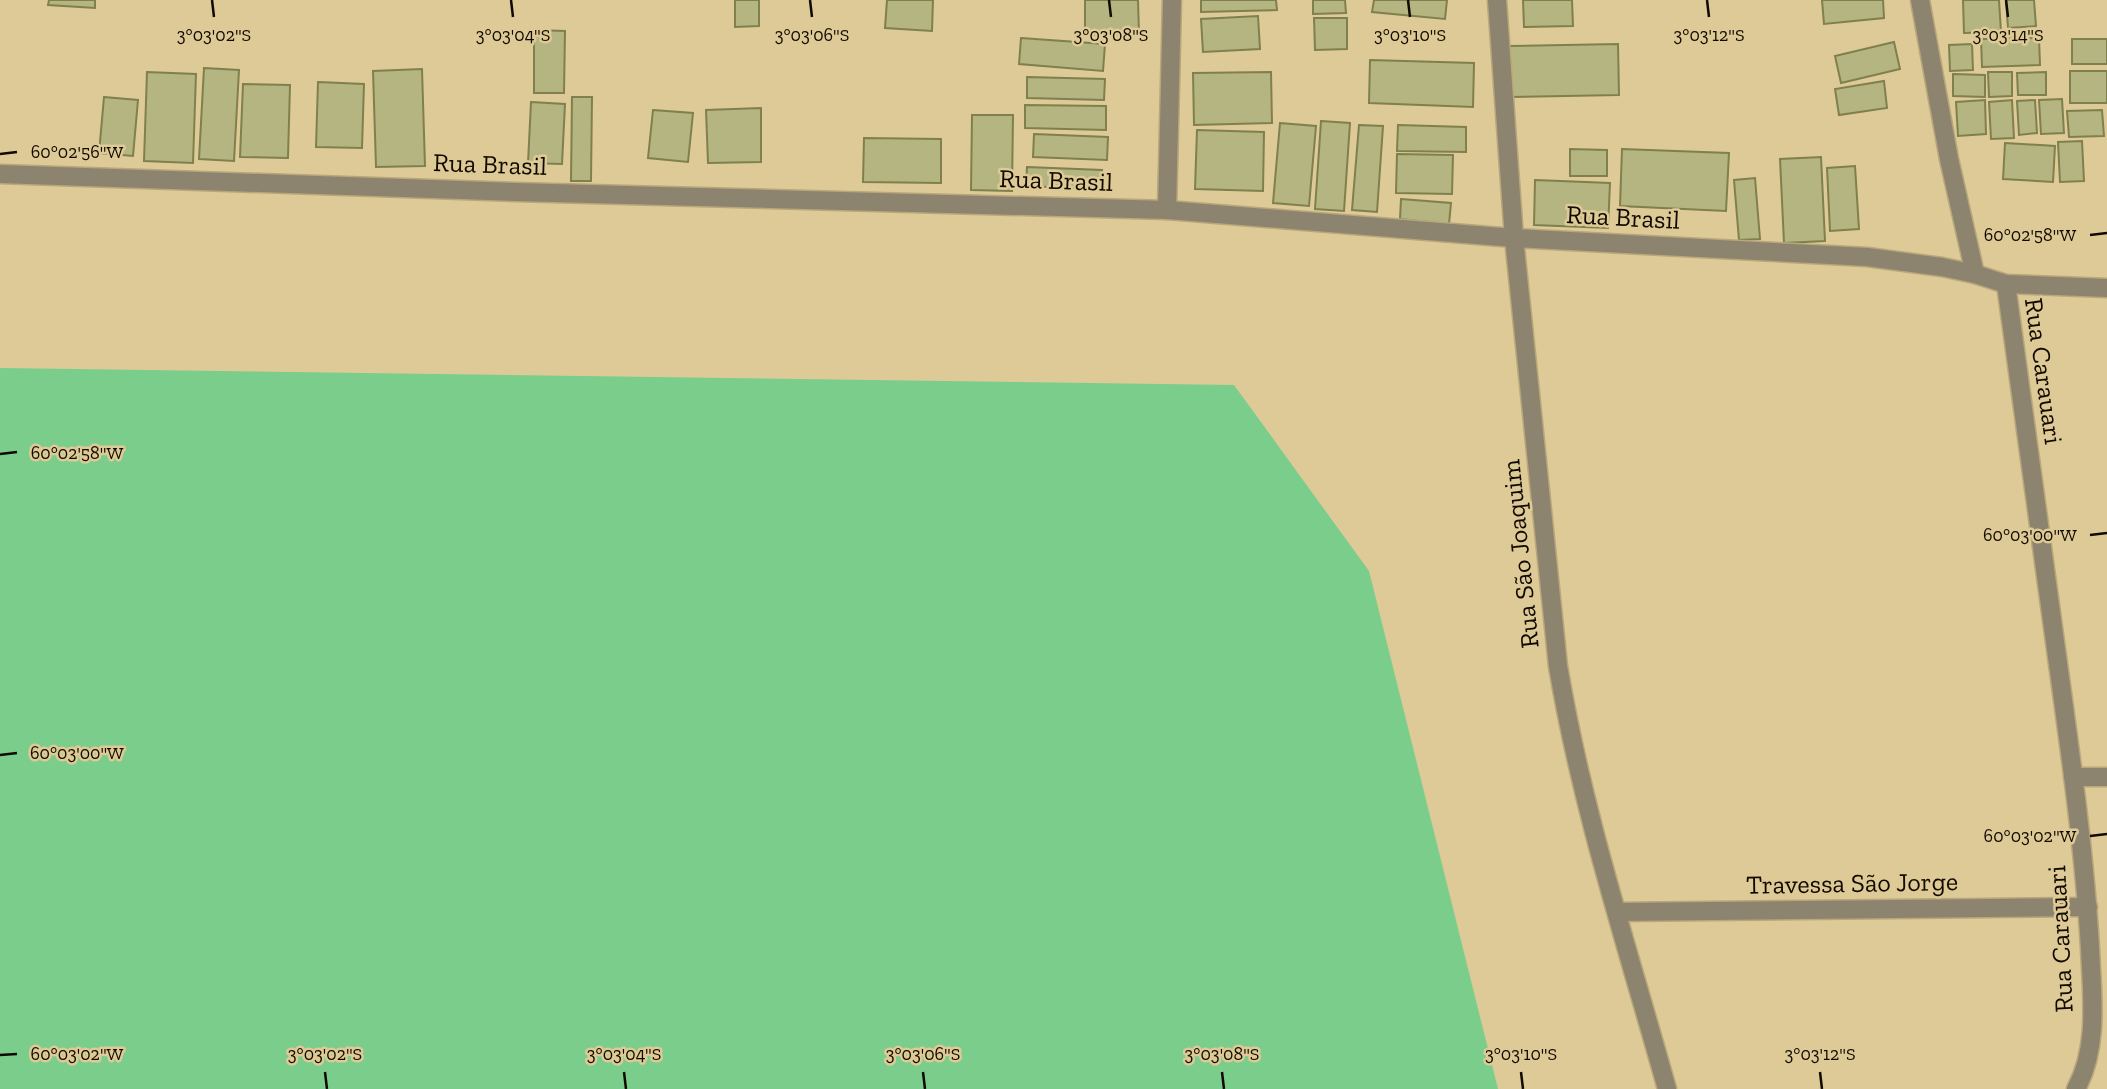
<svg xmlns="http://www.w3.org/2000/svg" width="2107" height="1089" font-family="'Zilla Slab',serif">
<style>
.green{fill:#7acd8b}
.building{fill:#b4b580;stroke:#7f804d;stroke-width:2}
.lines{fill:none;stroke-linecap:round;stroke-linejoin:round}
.street-casing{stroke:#b9a77b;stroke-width:21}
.street{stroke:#8c846f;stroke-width:18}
.ticks{fill:none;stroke:#120a00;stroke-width:2.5}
.labels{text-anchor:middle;stroke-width:5;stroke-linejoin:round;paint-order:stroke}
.street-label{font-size:26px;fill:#120a00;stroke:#deca96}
.ticks-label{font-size:18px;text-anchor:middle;fill:#120a00;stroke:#deca96;stroke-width:5;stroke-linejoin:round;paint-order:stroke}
</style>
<rect width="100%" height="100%" fill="#deca96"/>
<!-- green -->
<polygon class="green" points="0,368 1234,385 1369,571 1498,1089 0,1089"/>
<!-- building -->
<g class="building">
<polygon points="49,0 95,0 95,8 48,5"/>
<polygon points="735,0 759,0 759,26 735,27"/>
<polygon points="887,0 933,0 932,31 885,28"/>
<polygon points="1085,0 1138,0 1139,34 1085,35"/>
<polygon points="1201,0 1276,0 1277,10 1201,12"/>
<polygon points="1313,0 1345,0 1346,13 1313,14"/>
<polygon points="1374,0 1447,0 1445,19 1372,12"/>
<polygon points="1523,0 1572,0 1573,26 1524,27"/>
<polygon points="1822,0 1883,0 1884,18 1824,24"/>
<polygon points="1963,0 1999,0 2001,32 1964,33"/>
<polygon points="2006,0 2034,0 2036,26 2008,28"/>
<polygon points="1258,16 1260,49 1203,52 1201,19"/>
<polygon points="1314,18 1347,18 1347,49 1315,50"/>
<polygon points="534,30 565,31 564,93 534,93"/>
<polygon points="1021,38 1105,44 1103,71 1019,64"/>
<polygon points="2039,38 2040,65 1982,67 1981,39"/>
<rect x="2072" y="39" width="35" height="25"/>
<polygon points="1894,42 1900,69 1841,83 1835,56"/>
<polygon points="1618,44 1619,95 1510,97 1509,46"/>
<polygon points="1972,44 1973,70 1950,71 1949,45"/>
<polygon points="1370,60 1474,63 1473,107 1369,103"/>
<polygon points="204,68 239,70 234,161 199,159"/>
<polygon points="422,69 425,166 376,167 373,71"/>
<rect x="2070" y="71" width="37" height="32"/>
<polygon points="147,72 196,74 193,163 144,161"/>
<polygon points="1271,72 1272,123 1194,125 1193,73"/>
<polygon points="1988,72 2012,72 2012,96 1989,97"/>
<polygon points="2046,72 2046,95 2018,95 2017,73"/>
<polygon points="1953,74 1985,75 1985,97 1953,96"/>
<polygon points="1027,77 1105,79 1104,100 1027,98"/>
<polygon points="1884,81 1887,108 1839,115 1835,89"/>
<polygon points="318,82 364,84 362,148 316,147"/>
<polygon points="243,84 290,85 288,158 240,157"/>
<polygon points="104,97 138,100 133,156 99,153"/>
<polygon points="572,97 592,97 591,181 571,181"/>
<polygon points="2062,99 2064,133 2041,134 2039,100"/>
<polygon points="1985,100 1986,134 1958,136 1956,102"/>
<polygon points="2012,100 2014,138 1991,139 1989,102"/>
<polygon points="2035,100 2037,133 2019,135 2017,101"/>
<polygon points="531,102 565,104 562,164 528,163"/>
<polygon points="1025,105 1106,106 1106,130 1025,128"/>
<polygon points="761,108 761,162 708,163 706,110"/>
<polygon points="653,110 693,113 688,162 648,158"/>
<polygon points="2102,110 2104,136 2069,137 2067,111"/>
<polygon points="972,115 1013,115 1012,191 971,190"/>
<polygon points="1321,121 1350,123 1344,211 1315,209"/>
<polygon points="1280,123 1316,126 1309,206 1273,203"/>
<polygon points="1359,125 1383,126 1377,212 1352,210"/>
<polygon points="1398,125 1466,127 1466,152 1397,151"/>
<polygon points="1197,130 1264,132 1263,191 1195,189"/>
<polygon points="1034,134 1108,137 1107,160 1033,157"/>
<polygon points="864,138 941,139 941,183 863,182"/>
<polygon points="2082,141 2084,181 2060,182 2058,142"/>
<polygon points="2005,143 2055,146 2053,182 2003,179"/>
<polygon points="1570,149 1607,150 1607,176 1570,176"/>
<polygon points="1622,149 1729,153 1726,211 1620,206"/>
<polygon points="1397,154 1453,155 1452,194 1396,193"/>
<polygon points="1821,157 1825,241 1784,243 1780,159"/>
<polygon points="1855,166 1859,229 1830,231 1827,168"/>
<polygon points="1027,167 1102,170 1102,189 1026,186"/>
<polygon points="1755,178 1760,239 1739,240 1734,180"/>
<polygon points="1535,180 1610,183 1608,228 1534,225"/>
<polygon points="1401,199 1451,203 1449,224 1400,219"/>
</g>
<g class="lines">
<defs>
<g id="street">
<path d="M 1497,0 L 1514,238 L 1558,666 C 1582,810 1628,949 1667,1089"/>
<polyline points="1920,0 1949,159 1975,274"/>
<polyline points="0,174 516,192 1167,210 1514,238 1867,257 1942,267 1975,274 2006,284 2107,288"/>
<polyline points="1167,210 1172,0"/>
<path d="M 2006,284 C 2022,404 2039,523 2055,642 C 2069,744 2084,846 2090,948 C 2092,995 2099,1047 2076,1089"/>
<polyline points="2073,777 2107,777"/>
<polyline points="1618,912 2088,907"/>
</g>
</defs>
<!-- street casing -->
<use href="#street" class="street-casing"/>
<!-- street -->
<use href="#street" class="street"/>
</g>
<!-- ticks -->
<path class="ticks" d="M 212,0 L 214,17M 511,0 L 513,17M 810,0 L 812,17M 1109,0 L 1111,17M 1408,0 L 1410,17M 1707,0 L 1709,17M 2006,0 L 2008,17M 0,154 L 17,152M 2090,235 L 2107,233M 0,454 L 17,452M 2090,535 L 2107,533M 0,755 L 17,753M 2090,836 L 2107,834M 0,1055 L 17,1054M 325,1072 L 327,1089M 624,1072 L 626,1089M 923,1072 L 925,1089M 1222,1072 L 1224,1089M 1521,1072 L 1523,1089M 1820,1072 L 1822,1089"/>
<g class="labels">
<!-- street labels -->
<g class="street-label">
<text transform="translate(490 164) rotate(2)" y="9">Rua Brasil</text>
<text transform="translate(1056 180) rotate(2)" y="9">Rua Brasil</text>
<text transform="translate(1623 217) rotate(3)" y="9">Rua Brasil</text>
<text transform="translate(2044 371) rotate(82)" y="9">Rua Carauari</text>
<text transform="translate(1520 554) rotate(-96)" y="9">Rua São Joaquim</text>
<text transform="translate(1852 883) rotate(-1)" y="9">Travessa São Jorge</text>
<text transform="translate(2060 939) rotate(-93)" y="9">Rua Carauari</text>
</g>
</g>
<g class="ticks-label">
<text x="214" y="41">3°03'02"S</text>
<text x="513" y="41">3°03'04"S</text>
<text x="812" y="41">3°03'06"S</text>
<text x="1111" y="41">3°03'08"S</text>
<text x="1410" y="41">3°03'10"S</text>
<text x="1709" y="41">3°03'12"S</text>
<text x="2008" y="41">3°03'14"S</text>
<text x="77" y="158">60°02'56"W</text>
<text x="2030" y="241">60°02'58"W</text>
<text x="77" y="459">60°02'58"W</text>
<text x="2030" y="541">60°03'00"W</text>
<text x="77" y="759">60°03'00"W</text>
<text x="2030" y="842">60°03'02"W</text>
<text x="77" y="1060">60°03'02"W</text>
<text x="325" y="1060">3°03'02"S</text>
<text x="624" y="1060">3°03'04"S</text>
<text x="923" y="1060">3°03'06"S</text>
<text x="1222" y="1060">3°03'08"S</text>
<text x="1521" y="1060">3°03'10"S</text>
<text x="1820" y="1060">3°03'12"S</text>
</g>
</svg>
